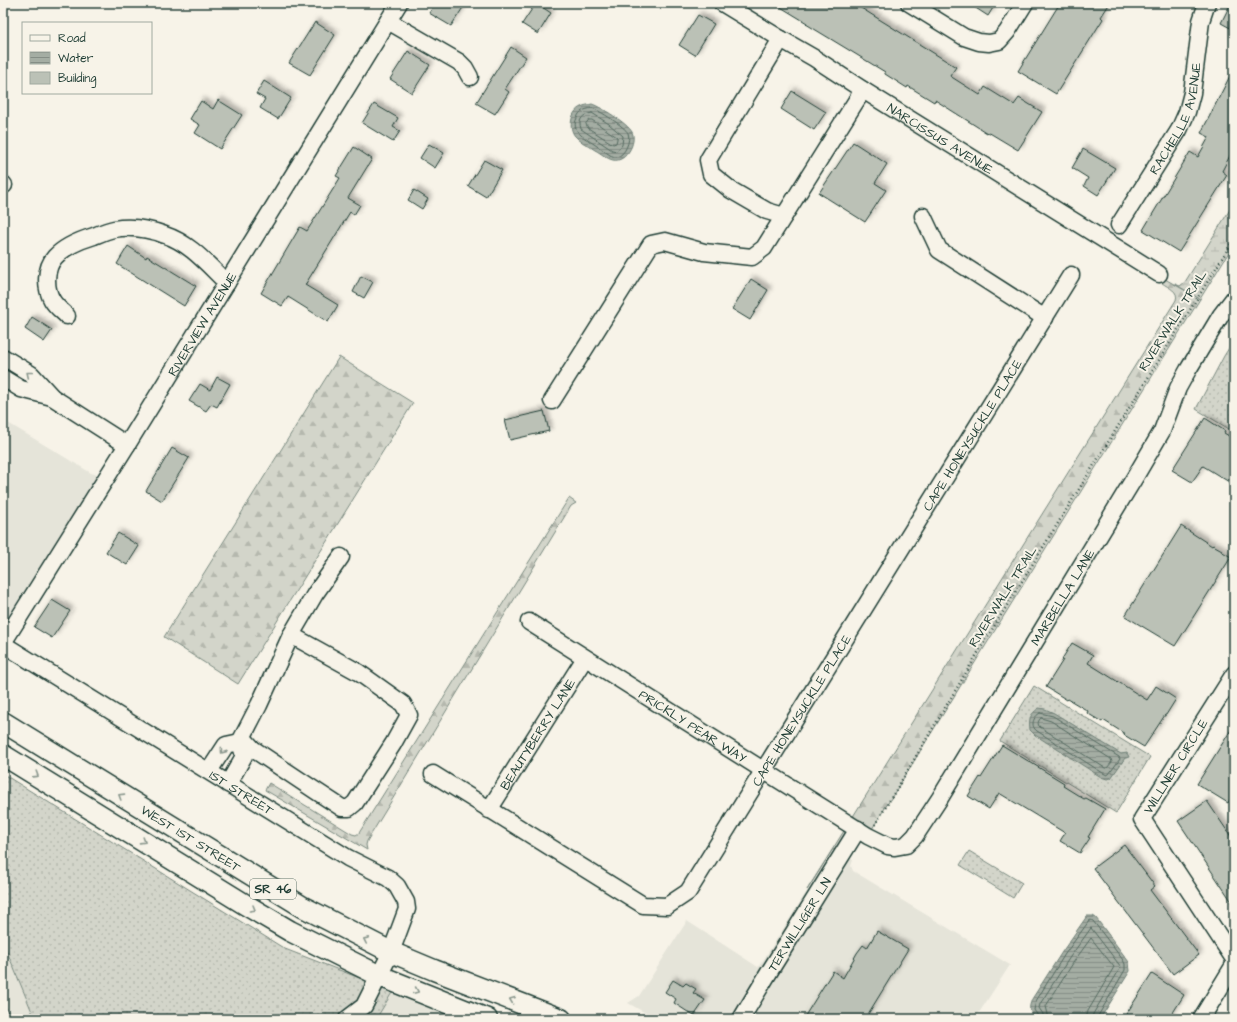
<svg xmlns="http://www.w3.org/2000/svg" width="1237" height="1022" font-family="'Architects Daughter',sans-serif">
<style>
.built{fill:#e5e4d9}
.grass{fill:url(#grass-dots);stroke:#79897f}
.forest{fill:url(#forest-firs);stroke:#79897f}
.wetland{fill:url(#wetland-marsh);stroke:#79897f}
.water{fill:url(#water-rules);stroke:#6f8077}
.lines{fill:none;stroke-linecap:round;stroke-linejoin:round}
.shore{stroke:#546a60;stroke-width:1}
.building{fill:#bbc1b6;stroke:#1f3d34;filter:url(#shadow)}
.minor-casing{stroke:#1f3d34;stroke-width:19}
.major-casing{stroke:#1f3d34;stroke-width:23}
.path{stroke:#1f3d34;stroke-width:2.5;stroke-dasharray:1 3;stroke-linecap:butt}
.minor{stroke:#f7f3e8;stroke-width:16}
.major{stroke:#f7f3e8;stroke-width:20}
.rail-casing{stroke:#1f3d34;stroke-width:4.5}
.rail{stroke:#f7f3e8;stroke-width:3;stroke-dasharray:9;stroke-linecap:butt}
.oneway{stroke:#8b988e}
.labels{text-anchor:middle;stroke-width:4;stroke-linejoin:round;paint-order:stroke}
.shield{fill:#f7f3e8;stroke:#60746a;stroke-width:1}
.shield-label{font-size:12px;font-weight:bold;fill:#1f3d34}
.street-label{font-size:13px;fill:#1f3d34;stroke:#f7f3e8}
</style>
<defs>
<pattern id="grass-dots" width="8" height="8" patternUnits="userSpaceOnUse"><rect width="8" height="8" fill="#d3d5ca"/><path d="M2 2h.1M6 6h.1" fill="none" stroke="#b5b8ae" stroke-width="1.8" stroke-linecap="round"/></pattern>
<pattern id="forest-firs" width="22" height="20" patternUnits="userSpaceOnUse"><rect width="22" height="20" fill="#d3d5ca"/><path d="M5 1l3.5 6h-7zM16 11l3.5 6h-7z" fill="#b5b8ae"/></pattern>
<pattern id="wetland-marsh" width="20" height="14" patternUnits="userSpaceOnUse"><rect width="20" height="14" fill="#d3d5ca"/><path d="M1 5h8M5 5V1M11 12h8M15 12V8" fill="none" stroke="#b5b8ae"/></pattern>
<pattern id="water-rules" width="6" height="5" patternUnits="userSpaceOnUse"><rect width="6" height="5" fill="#a4ada3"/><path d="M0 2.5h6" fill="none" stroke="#858e86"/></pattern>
<filter id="shadow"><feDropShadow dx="3.5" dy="-3.5" stdDeviation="2" flood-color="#0004"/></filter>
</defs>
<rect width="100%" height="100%" fill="#f7f3e8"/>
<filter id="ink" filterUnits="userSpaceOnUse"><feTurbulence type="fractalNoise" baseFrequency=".025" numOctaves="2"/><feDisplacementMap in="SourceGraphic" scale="8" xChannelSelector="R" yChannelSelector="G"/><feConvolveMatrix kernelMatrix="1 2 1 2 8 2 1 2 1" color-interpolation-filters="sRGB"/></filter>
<g filter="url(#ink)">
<!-- built -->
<g class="built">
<polygon points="3,420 91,473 95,474 99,476 3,630"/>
<polygon points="834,849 837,851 765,965 733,1019 656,1019 628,1003 639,996 687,921 758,967 764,959"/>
<polygon points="848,858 853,860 851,866 853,871 1010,965 975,1019 749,1019"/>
<polygon points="3,942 35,1019 3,1019"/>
<polygon points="393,991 462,1019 376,1019"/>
</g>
<!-- grass -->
<g class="grass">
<polygon points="1234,340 1234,432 1196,409 1224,356"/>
<polygon points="1034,686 1150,757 1116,813 1000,741"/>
<polygon points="3,774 285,949 393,991 376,1019 35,1019 3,942"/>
<polygon points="969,851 1022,883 1013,898 960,865"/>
</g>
<!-- forest -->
<g class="forest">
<path d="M 1165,279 L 1200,299 L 872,829 L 856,819 L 837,851 L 833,849 L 807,890 L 1176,300 C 1179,291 1169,288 1162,283 Z"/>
<polygon points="339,357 413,403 238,684 164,637"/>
<polygon points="569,498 576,503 571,506 367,841 366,845 367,850 265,790 269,783 352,834 356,835 359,833"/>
</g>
<!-- wetland -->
<polygon class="wetland" points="1234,203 1234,244 1200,299 1175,284 1180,286 1185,282"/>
<!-- water -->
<g class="water">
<path d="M 592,104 C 601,107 627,123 632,132 C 637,142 626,163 613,160 C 607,159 601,153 595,150 C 588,145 580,142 575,136 C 568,128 571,111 581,107 C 584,105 589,105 592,104 Z"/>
<path d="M 1039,708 L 1045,709 L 1054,713 L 1116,751 L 1121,754 L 1127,753 L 1129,757 L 1125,758 L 1111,778 L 1107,779 L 1101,777 L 1035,735 L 1030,730 C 1029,719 1029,715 1039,708 Z"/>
<path d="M 1087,916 L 1093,916 L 1096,918 L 1129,962 L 1130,971 L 1100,1019 L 1036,1019 C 1029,1011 1028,1009 1032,999 L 1062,952 Z"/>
</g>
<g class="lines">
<!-- shore -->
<g class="shore">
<path d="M 592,108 C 599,110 625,127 628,133 C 631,140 625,156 616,157 C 615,157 612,156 610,155 C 605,151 599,148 594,144 C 585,138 570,131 577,118 C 580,110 584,110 592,108 Z"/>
<path d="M 592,113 L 609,124 L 623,136 L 622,145 L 617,151 L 612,150 L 581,129 C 578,119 582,115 592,113 Z"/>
<polygon points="589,120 592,120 617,137 617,139 616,143 613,144 588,128 586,124"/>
<path d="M 1040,713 L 1053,716 L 1119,757 L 1120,759 L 1109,774 L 1107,775 L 1103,773 L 1037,731 C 1030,726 1033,717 1040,713 Z"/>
<path d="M 1041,718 L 1051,721 L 1111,759 L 1112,762 L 1107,768 L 1105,768 L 1040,727 C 1037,725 1038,720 1041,718 Z"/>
<polyline points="1038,1019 1038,1016 1034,1010 1036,1001 1065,954 1089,921 1091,920 1093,921 1123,960 1125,964 1125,970 1098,1016 1097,1019"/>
<polyline points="1043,1019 1043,1014 1039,1008 1040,1004 1070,957 1091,928 1121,967 1093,1014 1092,1019"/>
<polyline points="1049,1019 1046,1006 1075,960 1091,938 1114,967 1088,1011 1086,1019"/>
</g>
</g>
<!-- building -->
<g class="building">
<polygon points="436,3 466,3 451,26 429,13"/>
<polygon points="536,3 551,13 538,34 522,24"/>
<polygon points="774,3 853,3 956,67 950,76 980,95 985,87 1014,105 1019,98 1042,112 1018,150 988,132 987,133 935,100 934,102 908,86 907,88 885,74 885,72 806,24 807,23"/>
<polygon points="968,3 996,3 988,16"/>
<polygon points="1060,3 1110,3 1101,17 1103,19 1056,94 1018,71"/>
<polygon points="1231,3 1234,3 1234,30 1221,23"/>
<polygon points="698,15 714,24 695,55 679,45"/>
<polygon points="315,22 335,35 310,75 289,63"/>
<polygon points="511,47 526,57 505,89 509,92 495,114 476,103"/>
<polygon points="408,51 430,65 412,93 390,79"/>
<polygon points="1234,68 1234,148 1222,171 1227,175 1179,252 1143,230 1190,152 1198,157 1209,137 1201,133"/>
<polygon points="264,81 291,98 278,119 260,108 265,99 256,94"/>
<polygon points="792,91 826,112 814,130 781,109"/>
<polygon points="218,100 242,115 220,149 195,133 200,125 190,119 201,101 213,109"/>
<polygon points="374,104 398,118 393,127 400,131 393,142 362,123"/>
<polygon points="853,142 887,164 875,183 886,190 865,222 819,193"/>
<polygon points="429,144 444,153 435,168 420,158"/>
<polygon points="354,147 372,159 348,198 360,205 354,215 350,212 305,285 338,305 328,322 288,297 282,306 261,293 300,227 307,231 340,178 336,176"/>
<polygon points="1083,149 1115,168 1098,195 1084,186 1088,178 1072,168"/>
<polygon points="484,160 502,170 486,197 468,186"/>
<polygon points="414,190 428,199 422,209 408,200"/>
<polygon points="128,246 146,258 147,256 196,286 184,306 117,264"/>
<polygon points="361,276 373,282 364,298 353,292"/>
<polygon points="751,279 768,290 750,320 732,309"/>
<polygon points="32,317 52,330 44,342 25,329"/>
<polygon points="217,377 230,384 217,407 211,404 206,411 189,401 200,384 210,390"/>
<polygon points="544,411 549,431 510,440 505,420"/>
<polygon points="1205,418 1225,431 1224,433 1234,439 1234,485 1203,466 1192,482 1172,470"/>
<polygon points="172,448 189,458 162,501 146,491"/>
<polygon points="1181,526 1212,546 1213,545 1222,550 1221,551 1231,557 1175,646 1125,616"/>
<polygon points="118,533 139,546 127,565 106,552"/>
<polygon points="52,600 70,611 52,638 34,627"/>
<polygon points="1072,643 1093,655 1088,663 1147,700 1156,686 1176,699 1166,715 1165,715 1144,747 1124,735 1125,734 1103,720 1102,722 1087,713 1088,711 1068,699 1067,700 1046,687 1063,660 1062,659"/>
<polygon points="1234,725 1234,793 1228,803 1197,784"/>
<polygon points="1002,745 1064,783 1063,786 1084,799 1086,798 1105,809 1088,837 1090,838 1080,853 1060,841 1065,833 999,793 989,809 968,796 980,777 981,778"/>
<polygon points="1207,801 1234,841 1234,905 1178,821"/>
<polygon points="1124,845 1155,886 1150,890 1199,955 1173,974 1093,868"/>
<polygon points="877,931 908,949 865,1019 803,1019 833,971 843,978 857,953 863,945 867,948"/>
<polygon points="1152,974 1184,995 1169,1019 1123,1019"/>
<polygon points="673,980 683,986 686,983 696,989 693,993 705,1000 694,1016 674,1003 676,999 665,992"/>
</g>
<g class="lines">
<defs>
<g id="minor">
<path id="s1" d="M 722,3 L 781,39 L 814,58 L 863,90 L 1159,274"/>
<polyline points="909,3 964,37 979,42 989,43 999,41 1007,32 1025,3"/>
<polyline points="388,21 459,62 465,68 470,77"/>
<polyline points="781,39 708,160 711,174 731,190 767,211 784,216 863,90"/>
<polyline points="3,184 4,185"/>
<polyline points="923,216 939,250 1045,318"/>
<path id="s2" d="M 1119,225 L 1179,130 L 1187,112 L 1192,93 L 1201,21 L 1207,3"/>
<path d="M 67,316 C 62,311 56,307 52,300 C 45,288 45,268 55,257 C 64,247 81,240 94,236 C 101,233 108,230 114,229 C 131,226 149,229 165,235 C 190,243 208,265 227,283"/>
<polyline points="3,357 31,374 52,397 127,445"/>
<polyline points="3,378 21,389 52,397"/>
<polyline points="552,401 651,244 665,241 704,252 752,257 764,248 784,216"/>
<path id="s3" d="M 529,622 L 763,770 L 868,836 L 888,846 L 895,847 L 906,845 L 915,836 L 940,798 L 1135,477 L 1162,431 L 1178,388 L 1188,370 L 1221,315 L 1234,298"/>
<path id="s4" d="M 3,643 L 127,445 L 399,3"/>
<path id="s5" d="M 3,644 L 348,858 L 388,878 L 397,886 L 406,902 L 407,909 L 391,952 L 364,1006 L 347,1019"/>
<polyline points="1234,674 1142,819 1234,959"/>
<polyline points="243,738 253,749 316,791 342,808 349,808 355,803 393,744 409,715 403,704 358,672 291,635"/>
<polyline points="240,742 259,705 291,635 315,594 341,557"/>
<polyline points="209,771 226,745 240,742 244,756 228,784"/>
<path id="s6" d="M 433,774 L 643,905 L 667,906 L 688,892 L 1071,275"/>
<path id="s7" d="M 489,810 L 585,658"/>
<path id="s8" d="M 741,1019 L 771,969 L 858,829"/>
<polyline points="1201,1019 1234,965"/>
</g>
<g id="major">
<path id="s9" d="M 3,722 L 303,907 L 391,952 L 434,970 L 561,1019"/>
<polyline points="3,755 246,905 290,931 380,976 487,1019"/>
</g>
</defs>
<!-- minor casing -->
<use href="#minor" class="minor-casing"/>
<!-- major casing -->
<use href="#major" class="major-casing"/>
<!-- path -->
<polyline class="path" points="875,825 985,641 1234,239"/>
<!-- minor -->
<use href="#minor" class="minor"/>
<!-- major -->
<use href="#major" class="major"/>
<defs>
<polyline id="rail" points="3,1006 9,1019"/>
</defs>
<!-- rail casing -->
<use href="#rail" class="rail-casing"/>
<!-- rail -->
<use href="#rail" class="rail"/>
</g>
<!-- one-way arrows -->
<defs><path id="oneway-chevron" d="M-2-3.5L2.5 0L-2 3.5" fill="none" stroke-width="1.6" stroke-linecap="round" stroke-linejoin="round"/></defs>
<g class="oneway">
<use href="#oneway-chevron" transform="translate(29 374) rotate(-141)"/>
<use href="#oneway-chevron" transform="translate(223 751) rotate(125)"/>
<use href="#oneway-chevron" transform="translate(36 775) rotate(32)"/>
<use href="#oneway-chevron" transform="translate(121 796) rotate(-148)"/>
<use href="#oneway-chevron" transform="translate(143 841) rotate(32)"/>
<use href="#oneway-chevron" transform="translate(253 909) rotate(30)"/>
<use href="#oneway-chevron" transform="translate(366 940) rotate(-154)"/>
<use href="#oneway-chevron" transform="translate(416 991) rotate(23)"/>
<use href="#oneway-chevron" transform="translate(512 1000) rotate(-159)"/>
</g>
</g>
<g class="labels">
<!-- shield labels -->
<rect class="shield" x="250" y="879" width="46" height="20" rx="3"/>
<g class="shield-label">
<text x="273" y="893">SR 46</text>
</g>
<!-- street labels -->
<g class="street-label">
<text dy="5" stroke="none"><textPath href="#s2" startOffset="122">RACHELLE AVENUE</textPath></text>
<text dy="5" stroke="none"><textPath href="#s1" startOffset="257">NARCISSUS AVENUE</textPath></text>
<text transform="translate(1172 320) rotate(-58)" y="5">RIVERWALK TRAIL</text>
<text dy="5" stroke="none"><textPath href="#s4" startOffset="376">RIVERVIEW AVENUE</textPath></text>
<text dy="5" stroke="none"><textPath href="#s6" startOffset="835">CAPE HONEYSUCKLE PLACE</textPath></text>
<text transform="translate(1002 596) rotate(-58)" y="5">RIVERWALK TRAIL</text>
<text dy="5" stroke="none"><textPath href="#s3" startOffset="735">MARBELLA LANE</textPath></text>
<text dy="5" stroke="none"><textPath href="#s6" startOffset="511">CAPE HONEYSUCKLE PLACE</textPath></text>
<text dy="5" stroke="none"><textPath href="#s3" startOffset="194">PRICKLY PEAR WAY</textPath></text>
<text dy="5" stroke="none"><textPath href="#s7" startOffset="90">BEAUTYBERRY LANE</textPath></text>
<text transform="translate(1175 766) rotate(-58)" y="5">WILLNER CIRCLE</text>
<text dy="5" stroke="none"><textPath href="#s5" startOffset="281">1ST STREET</textPath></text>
<text dy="5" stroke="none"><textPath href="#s9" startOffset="221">WEST 1ST STREET</textPath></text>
<text dy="5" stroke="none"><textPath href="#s8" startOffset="111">TERWILLIGER LN</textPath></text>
</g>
</g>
<!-- margin -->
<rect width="1237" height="1022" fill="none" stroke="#f7f3e8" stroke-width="16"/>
<rect x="8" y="8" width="1221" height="1006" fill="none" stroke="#1f3d34" stroke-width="1.5" filter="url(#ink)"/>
<!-- legend -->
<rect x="22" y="22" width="130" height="72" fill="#f7f3e8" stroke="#a1aaa0"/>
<rect x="30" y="35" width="20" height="6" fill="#f7f3e8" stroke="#a1aaa0"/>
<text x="58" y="42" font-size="12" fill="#1f3d34">Road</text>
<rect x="30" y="52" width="20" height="12" fill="url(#water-rules)" stroke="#a1aaa0"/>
<text x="58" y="62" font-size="12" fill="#1f3d34">Water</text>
<rect x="30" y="72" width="20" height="12" fill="#bbc1b6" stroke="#a1aaa0"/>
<text x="58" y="82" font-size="12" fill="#1f3d34">Building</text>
</svg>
